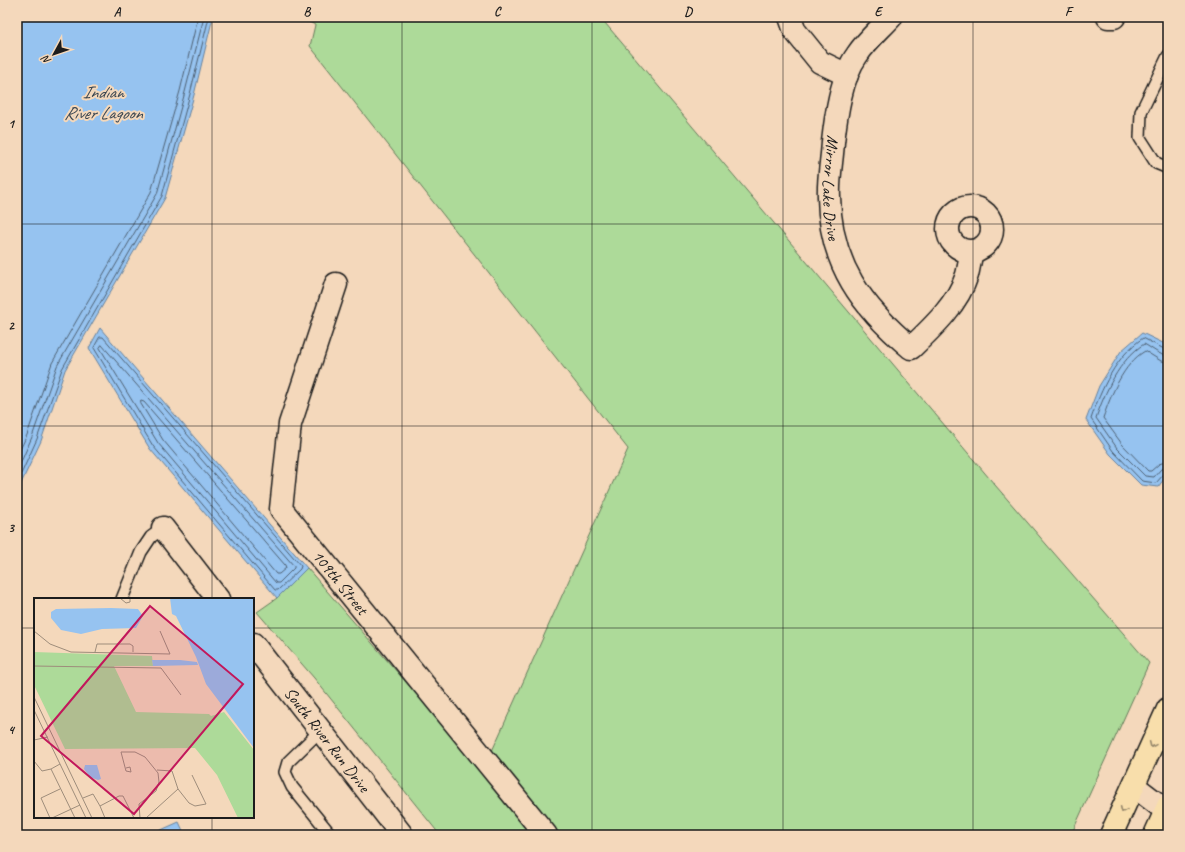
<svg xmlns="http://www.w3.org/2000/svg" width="1185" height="852" font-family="Caveat,sans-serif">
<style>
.green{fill:#adda99;stroke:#647b5a}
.water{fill:#96c3f0;stroke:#65809b}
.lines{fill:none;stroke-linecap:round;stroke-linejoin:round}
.shore{stroke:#4d5f71;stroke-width:1}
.service-casing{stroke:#1c1c1c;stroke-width:14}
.minor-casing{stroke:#1c1c1c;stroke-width:25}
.primary-casing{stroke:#1c1c1c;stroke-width:25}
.service{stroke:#f4d8bb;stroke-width:11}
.minor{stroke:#f4d8bb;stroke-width:22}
.primary{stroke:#f8deab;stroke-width:22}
.oneway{stroke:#95876b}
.grid{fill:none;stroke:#1c1c1c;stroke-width:1;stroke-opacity:0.55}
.labels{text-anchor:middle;stroke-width:4;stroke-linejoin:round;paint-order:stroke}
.street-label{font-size:17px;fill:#1c1c1c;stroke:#f4d8bb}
.water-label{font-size:18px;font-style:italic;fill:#3a4651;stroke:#f4d8bb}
.inset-road{fill:none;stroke:#9e8d7b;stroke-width:1}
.view{fill:#c2185b;fill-opacity:0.15;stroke:#c2185b;stroke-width:2}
.inset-edge{fill:none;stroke:#1c1c1c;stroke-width:2}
.neatline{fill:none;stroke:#1c1c1c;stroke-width:1.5}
.grid-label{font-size:13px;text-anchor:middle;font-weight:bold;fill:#1c1c1c}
</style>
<rect width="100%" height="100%" fill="#f4d8bb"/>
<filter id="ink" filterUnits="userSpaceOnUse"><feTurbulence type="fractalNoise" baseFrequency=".025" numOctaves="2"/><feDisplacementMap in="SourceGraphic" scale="8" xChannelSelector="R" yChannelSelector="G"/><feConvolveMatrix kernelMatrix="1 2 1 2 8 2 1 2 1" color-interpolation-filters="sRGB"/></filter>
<g filter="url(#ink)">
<!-- green -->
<polygon class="green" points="300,17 600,17 995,485 1149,663 1071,835 440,835 314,678 257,612 277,598 307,568 483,771 628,449 310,46 315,25"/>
<!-- water -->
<g class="water">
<polygon points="17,17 213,17 194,95 165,198 65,370 41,441 17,492"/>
<polygon points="100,328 307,568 277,598 150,449 89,348"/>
<polygon points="1142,333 1165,344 1168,351 1168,474 1158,487 1141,485 1110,454 1086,420 1099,386 1121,351"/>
<polygon points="179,822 185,835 150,835"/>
</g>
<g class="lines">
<!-- shore -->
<g class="shore">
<polygon points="100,337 103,337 301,566 300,569 278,590 275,590 153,446 94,348"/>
<polygon points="102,345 294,566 294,568 279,583 276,583 158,443 100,348"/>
<path d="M 1168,351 L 1143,338 C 1116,356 1101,389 1091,419 L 1113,451 L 1142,481 L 1156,483 L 1164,474 L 1168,472"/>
<path d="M 1168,356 C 1160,356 1152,348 1144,344 C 1119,360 1105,392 1096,418 L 1117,448 L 1145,476 L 1154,477 L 1161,469 L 1168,467"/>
<path d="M 1168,362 L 1161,361 L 1145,351 C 1123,364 1111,395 1103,418 L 1122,444 L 1148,471 L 1151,471 L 1159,464 L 1168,461"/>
<polygon points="141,401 144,402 285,565 286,568 279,574 276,574 163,440 141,404"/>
<polyline points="17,456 27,435 52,363 151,192 180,91 198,17"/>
<polyline points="17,471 32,437 57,366 157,194 185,92 204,17"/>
<polyline points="17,483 37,439 62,369 162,196 190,94 209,17"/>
</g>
<defs>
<g id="service">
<polyline points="1168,56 1141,112 1140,138 1156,163 1168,168"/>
<polyline points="122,599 141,552 151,537 163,528"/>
<polyline points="320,731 288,762 285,772 292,787 331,835"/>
</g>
<g id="minor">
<polyline points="790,17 795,31 820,62 847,75"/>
<path id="s1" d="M 891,17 C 880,29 866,41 857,55 C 841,77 836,116 833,142 C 832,160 828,179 829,197 C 830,264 862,307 911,348 C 932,328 958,304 967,275 C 969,267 970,259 972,251"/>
<polyline points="1108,17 1114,17"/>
<circle cx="970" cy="229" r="22"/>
<path id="s2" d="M 336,284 L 290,424 L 281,509 L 546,835"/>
<polyline points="163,528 218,599"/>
<path id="s3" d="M 253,644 L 402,835"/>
<polyline points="1134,786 1168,812"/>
</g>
<g id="primary">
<polyline points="1111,835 1168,709"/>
<polyline points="1155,835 1168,806"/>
</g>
</defs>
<!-- service casing -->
<use href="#service" class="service-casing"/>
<!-- minor casing -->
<use href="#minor" class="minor-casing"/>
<!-- primary casing -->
<use href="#primary" class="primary-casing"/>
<!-- service -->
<use href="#service" class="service"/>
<!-- minor -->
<use href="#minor" class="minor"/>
<!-- primary -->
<use href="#primary" class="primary"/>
</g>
<!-- one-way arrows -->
<defs><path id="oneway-chevron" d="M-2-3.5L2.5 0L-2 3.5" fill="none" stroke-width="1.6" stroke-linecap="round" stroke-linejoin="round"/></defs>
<g class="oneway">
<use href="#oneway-chevron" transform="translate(1152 745) rotate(114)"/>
<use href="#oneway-chevron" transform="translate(1123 810) rotate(114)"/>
</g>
</g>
<!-- grid -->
<path class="grid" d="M 212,17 L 212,599M 402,17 L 402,835M 592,17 L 592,835M 783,17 L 783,835M 973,17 L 973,835M 17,224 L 1168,224M 17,426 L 1168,426M 17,628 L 35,628M 253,628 L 1168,628M 212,817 L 212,835"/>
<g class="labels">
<!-- street labels -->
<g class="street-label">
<text dy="6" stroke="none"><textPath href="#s1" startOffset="188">Mirror Lake Drive</textPath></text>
<text dy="6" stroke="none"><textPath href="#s2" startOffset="327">109th Street</textPath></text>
<text dy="6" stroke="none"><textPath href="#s3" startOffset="121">South River Run Drive</textPath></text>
</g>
<!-- water labels -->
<g class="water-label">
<text x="103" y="98">Indian<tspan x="103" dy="21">River Lagoon</tspan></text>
</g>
</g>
<!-- overview -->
<g transform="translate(34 598)">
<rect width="220" height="220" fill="#f4d8bb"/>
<path d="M 0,54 L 118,58 L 119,68 L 80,68 L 102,114 L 175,116 L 177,118 L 190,114 L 220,152 L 220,220 L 204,220 L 183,177 L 161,150 L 31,151 L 0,87 Z" fill="#adda99"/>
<path d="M 220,0 L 220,150 L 172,86 L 162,59 L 142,18 L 138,16 L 136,0 ZM 77,10 L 104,11 L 109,18 L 102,30 L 68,31 L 47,36 L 27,32 L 17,20 L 17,14 L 22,11 ZM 118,62 L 146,62 L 163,64 L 164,67 L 119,68 ZM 51,167 L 63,167 L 67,181 L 64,182 L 56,179 L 50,171 Z" fill="#96c3f0"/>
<path class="inset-road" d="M 86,0 L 92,5 L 96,4 L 96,0M 0,33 L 16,46 L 37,54 L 136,56 L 126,33M 61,54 L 63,46 L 96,46 L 99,48 L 99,54M 0,68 L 127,70 L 147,97M 0,99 L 58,220M 0,112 L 52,220M 0,142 L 14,139M 0,163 L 8,173 L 17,171M 26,166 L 17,171 L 41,220M 92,170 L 96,169 L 97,174 L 92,173 L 87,154 L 101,154 L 111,159 L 124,175 L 125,184 L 122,193 L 105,206 L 106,220M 123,172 L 138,173 L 144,191 L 155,205 L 161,208 L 172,206 L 158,177M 49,200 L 59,196 L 66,208 L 85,198 L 89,198 L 100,220M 66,208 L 71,220M 16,220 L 7,200 L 26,191M 18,220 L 46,207M 112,220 L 144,191"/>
<path class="view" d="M 116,8 L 209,86 L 100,216 L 7,138 Z"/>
<rect width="220" height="220" class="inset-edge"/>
</g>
<!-- margin -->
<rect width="1185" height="852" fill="none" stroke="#f4d8bb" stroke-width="44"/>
<!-- north arrow -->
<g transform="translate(54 54) rotate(230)" stroke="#f4d8bb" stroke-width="3" paint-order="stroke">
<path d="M0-3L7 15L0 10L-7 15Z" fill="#1c1c1c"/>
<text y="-6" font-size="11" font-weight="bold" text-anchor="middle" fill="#1c1c1c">N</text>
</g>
<rect x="22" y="22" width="1141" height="808" class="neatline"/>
<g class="grid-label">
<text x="117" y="16">A</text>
<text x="307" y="16">B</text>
<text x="497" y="16">C</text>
<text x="688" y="16">D</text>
<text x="878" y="16">E</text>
<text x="1068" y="16">F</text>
<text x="11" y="128">1</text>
<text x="11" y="330">2</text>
<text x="11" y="532">3</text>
<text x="11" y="734">4</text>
</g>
</svg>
